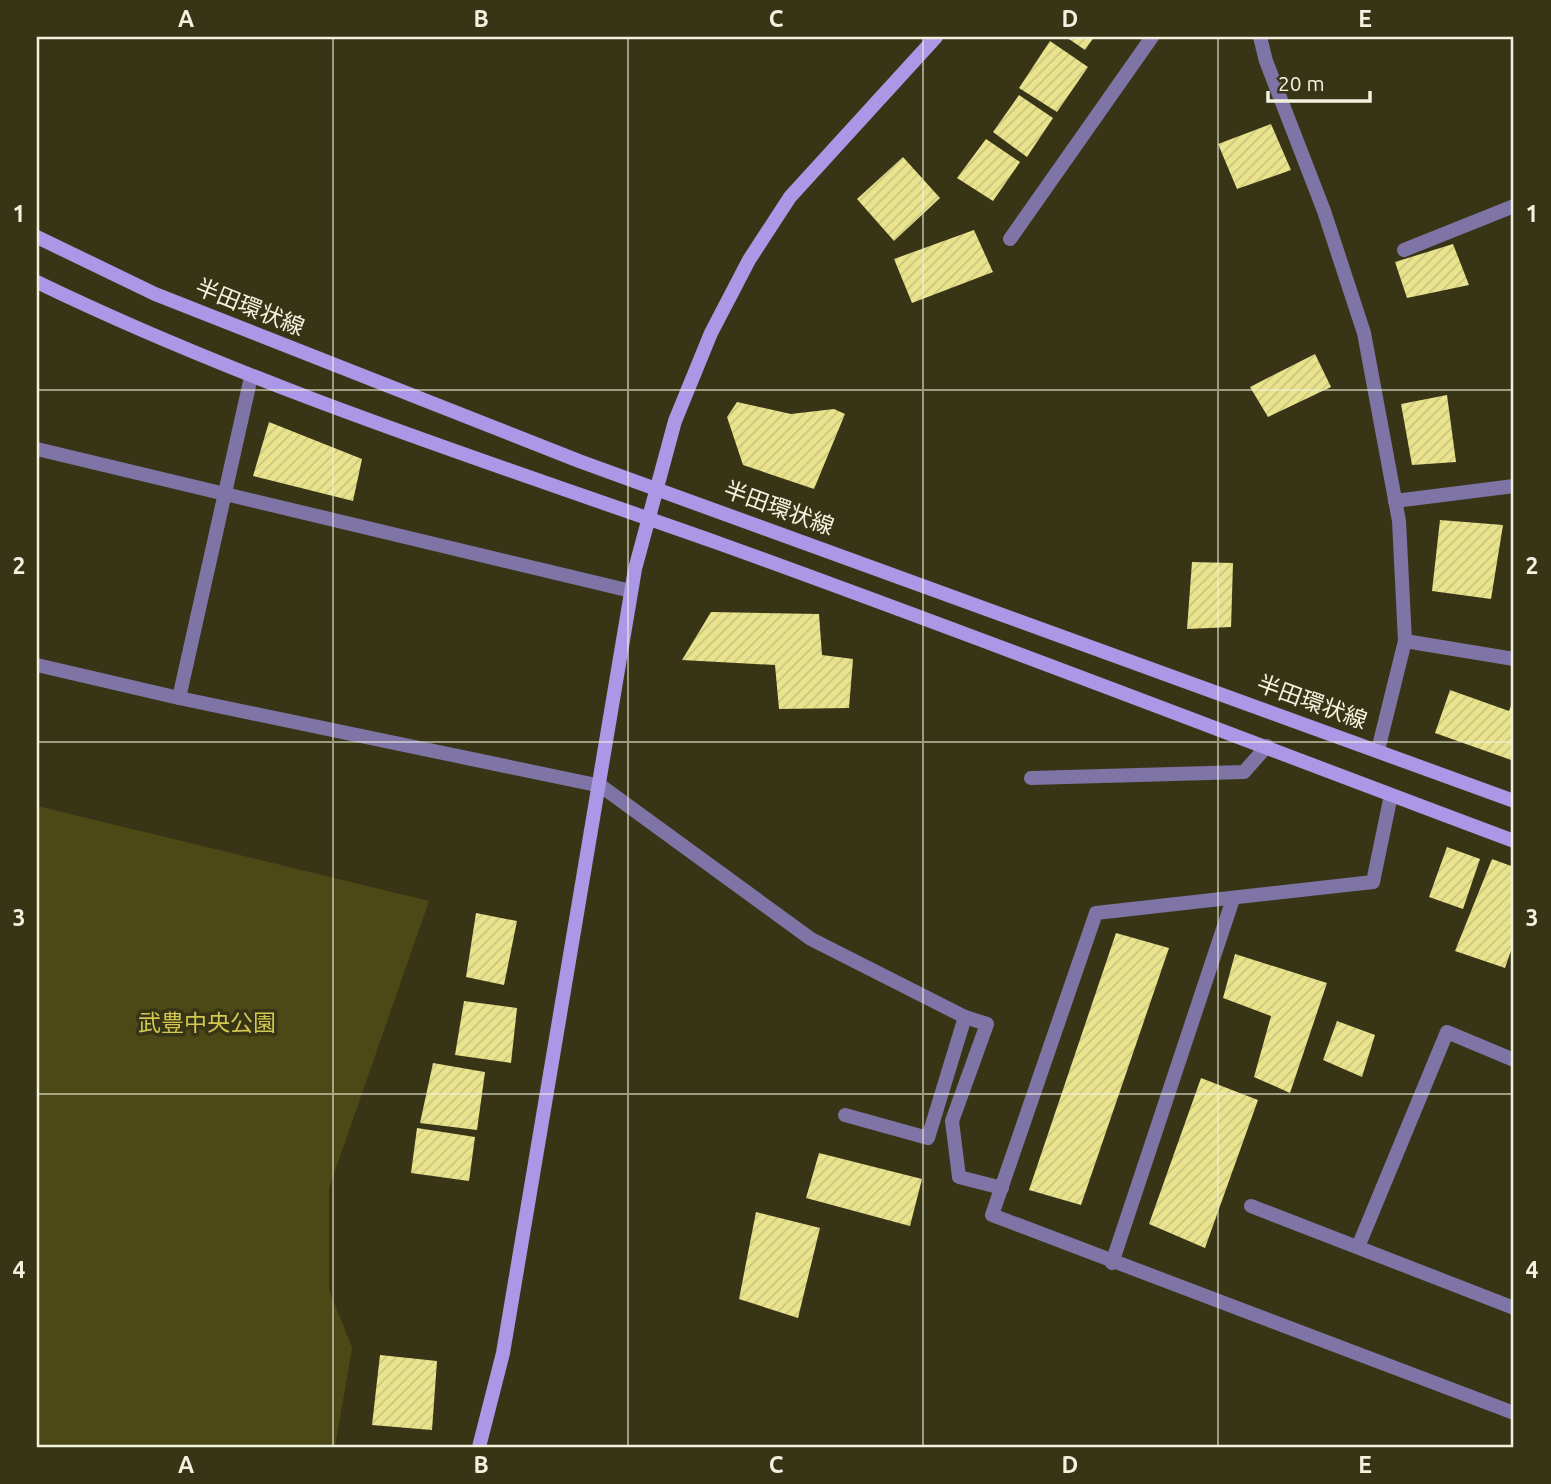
<svg xmlns="http://www.w3.org/2000/svg" width="1551" height="1484" font-family="Ubuntu,'Noto Sans JP',sans-serif">
<style>
.park{fill:#4d4917}
.building{fill:url(#building-hatch)}
.lines{fill:none;stroke-linecap:round;stroke-linejoin:round}
.lane{stroke:#7f74a6;stroke-width:14}
.street{stroke:#7f74a6;stroke-width:14}
.secondary{stroke:#aa97e6;stroke-width:14}
.grid{fill:none;stroke:#f3f2e0;stroke-width:2;stroke-opacity:0.55}
.labels{text-anchor:middle;stroke-width:7;stroke-linejoin:round;paint-order:stroke}
.street-label{font-size:23px;fill:#f3f2e0;stroke:#383516}
.park-label{font-size:23px;fill:#d1c751;stroke:#383516}
.neatline{fill:none;stroke:#f3f2e0;stroke-width:2.5}
.grid-label{font-size:23px;text-anchor:middle;font-weight:bold;fill:#f3f2e0}
</style>
<defs>
<pattern id="building-hatch" width="6" height="6" patternUnits="userSpaceOnUse" patternTransform="scale(1.75)"><rect width="6" height="6" fill="#eae38d"/><path d="M-1 1l2-2M0 6l6-6M5 7l2-2" fill="none" stroke="#cac47e"/></pattern>
</defs>
<rect width="100%" height="100%" fill="#383516"/>
<!-- park -->
<polygon class="park" points="37,806 429,901 329,1188 329,1290 352,1348 335,1447 37,1447"/>
<!-- building -->
<g class="building">
<polygon points="1066,37 1094,37 1085,50"/>
<polygon points="1050,41 1088,67 1057,112 1019,88"/>
<polygon points="1019,95 1053,118 1027,157 993,132"/>
<polygon points="1271,124 1291,170 1237,189 1218,144"/>
<polygon points="986,139 1020,162 993,201 957,178"/>
<polygon points="903,157 940,198 894,241 857,199"/>
<polygon points="974,230 993,272 912,303 894,259"/>
<polygon points="1453,244 1469,285 1407,298 1395,262"/>
<polygon points="1315,354 1331,387 1268,417 1250,387"/>
<polygon points="1447,395 1456,462 1412,465 1401,404"/>
<polygon points="737,402 791,414 834,409 845,414 814,489 743,465 727,417"/>
<polygon points="269,422 362,459 353,501 253,476"/>
<polygon points="1440,520 1503,525 1491,599 1432,591"/>
<polygon points="1192,562 1233,563 1231,627 1187,629"/>
<polygon points="711,612 819,614 822,655 853,659 849,708 779,709 775,665 682,660"/>
<polygon points="1450,690 1509,711 1514,698 1514,761 1435,733"/>
<polygon points="1447,847 1480,859 1463,909 1429,897"/>
<polygon points="1492,859 1514,867 1514,942 1505,968 1455,951"/>
<polygon points="476,913 517,921 504,985 466,977"/>
<polygon points="1116,933 1169,948 1081,1205 1029,1190"/>
<polygon points="1235,954 1327,983 1290,1093 1254,1077 1271,1016 1223,998"/>
<polygon points="464,1001 517,1008 511,1063 455,1055"/>
<polygon points="1337,1021 1375,1035 1362,1077 1323,1060"/>
<polygon points="433,1063 485,1072 477,1130 420,1123"/>
<polygon points="1201,1078 1258,1100 1205,1248 1149,1224"/>
<polygon points="417,1128 475,1137 469,1181 411,1173"/>
<polygon points="819,1153 922,1179 910,1226 806,1198"/>
<polygon points="756,1212 820,1228 798,1318 739,1299"/>
<polygon points="380,1355 437,1361 432,1430 372,1425"/>
</g>
<g class="lines">
<!-- lane -->
<polyline class="lane" points="965,1017 987,1024 952,1121 959,1177 1002,1188"/>
<!-- street -->
<g class="street">
<polyline points="1260,37 1266,61 1324,211 1364,333 1399,521 1405,641 1378,750"/>
<polyline points="1010,239 1152,37"/>
<polyline points="1404,250 1514,206"/>
<polyline points="37,449 631,591"/>
<polyline points="1395,501 1514,486"/>
<polyline points="1405,641 1514,659"/>
<polyline points="37,665 179,698 601,786 811,939 965,1017 928,1138 845,1115"/>
<polyline points="179,698 251,377"/>
<polyline points="1031,778 1244,772 1267,746"/>
<polyline points="1391,795 1373,882 1096,913 992,1215 1514,1413"/>
<polyline points="1251,1206 1514,1308"/>
<polyline points="1358,1247 1447,1032 1514,1060"/>
<polyline points="1112,1263 1233,899"/>
</g>
<!-- secondary -->
<g class="secondary">
<polyline points="37,237 155,294 579,461 1514,801"/>
<path d="M 37,282 C 256,388 489,462 718,543 C 985,639 1249,742 1514,841"/>
<polyline points="479,1447 503,1353 635,569 675,421 711,333 749,260 790,197 936,37"/>
</g>
</g>
<!-- grid -->
<path class="grid" d="M 333,37 L 333,1447M 628,37 L 628,1447M 923,37 L 923,1447M 1218,37 L 1218,1447M 37,390 L 1514,390M 37,742 L 1514,742M 37,1094 L 1514,1094"/>
<g class="labels">
<!-- street labels -->
<g class="street-label">
<text transform="translate(250 307) rotate(22)" y="8">半田環状線</text>
<text transform="translate(779 508) rotate(20)" y="8">半田環状線</text>
<text transform="translate(1312 702) rotate(20)" y="8">半田環状線</text>
</g>
<!-- park labels -->
<g class="park-label">
<text x="207" y="1031">武豊中央公園</text>
</g>
</g>
<!-- border -->
<rect width="1551" height="1484" fill="none" stroke="#383516" stroke-width="77"/>
<!-- scale -->
<path d="M1268 91v10h102v-10" fill="none" stroke="#f3f2e0" stroke-width="3.5"/>
<text x="1278" y="91" font-size="21" fill="#f3f2e0" stroke="#383516" stroke-width="5" paint-order="stroke">20 m</text>
<rect x="38" y="38" width="1474" height="1408" class="neatline"/>
<g class="grid-label">
<text x="186" y="27">A</text>
<text x="481" y="27">B</text>
<text x="776" y="27">C</text>
<text x="1070" y="27">D</text>
<text x="1365" y="27">E</text>
<text x="19" y="222">1</text>
<text x="1532" y="222">1</text>
<text x="19" y="574">2</text>
<text x="1532" y="574">2</text>
<text x="19" y="926">3</text>
<text x="1532" y="926">3</text>
<text x="19" y="1278">4</text>
<text x="1532" y="1278">4</text>
<text x="186" y="1473">A</text>
<text x="481" y="1473">B</text>
<text x="776" y="1473">C</text>
<text x="1070" y="1473">D</text>
<text x="1365" y="1473">E</text>
</g>
</svg>
